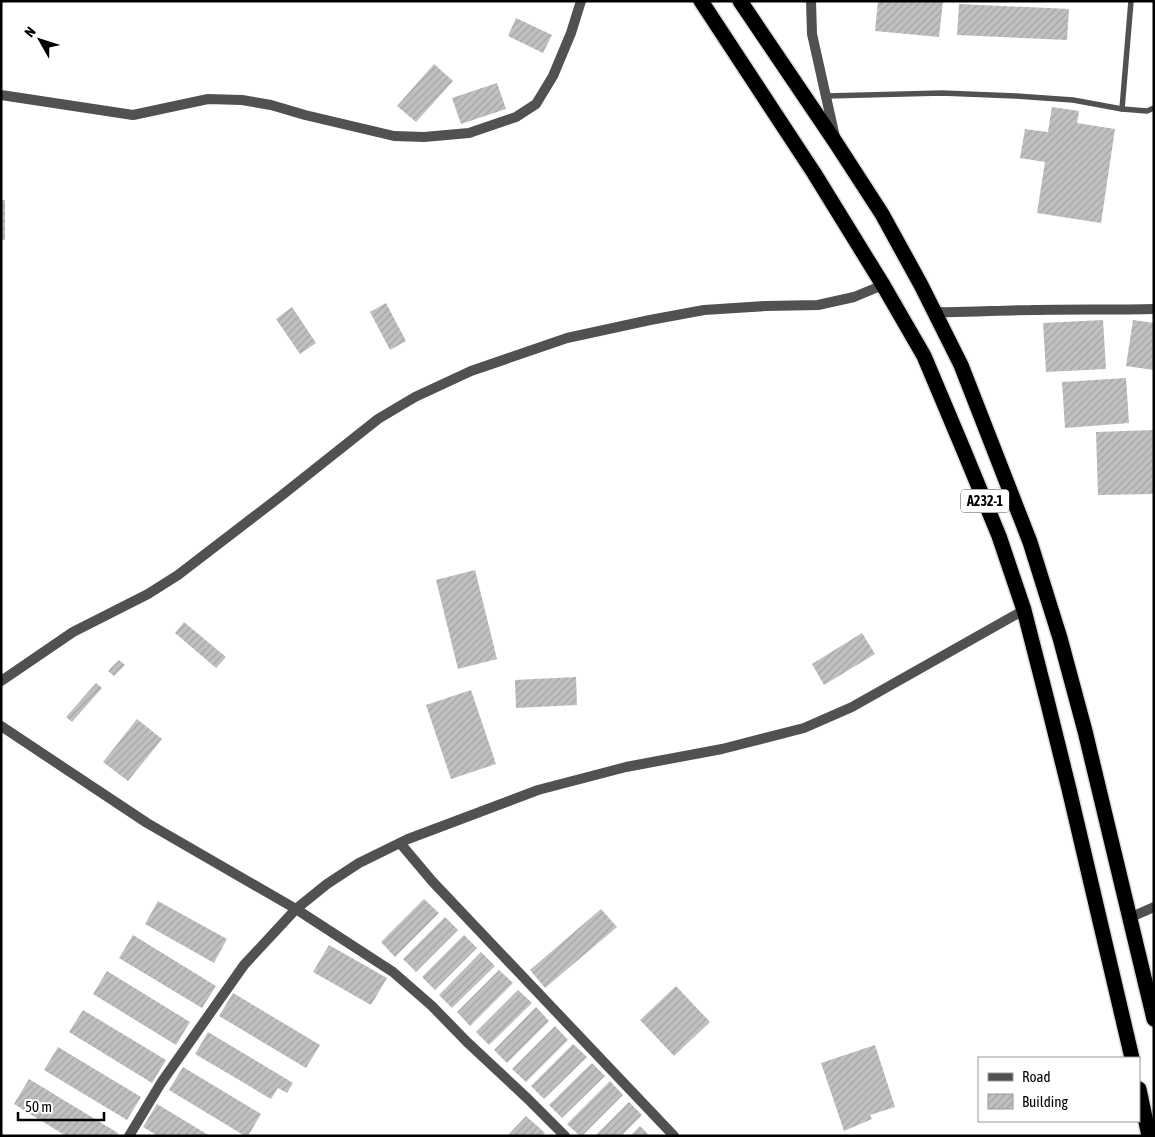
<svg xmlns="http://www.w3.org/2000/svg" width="1155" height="1137" font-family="'Asap Condensed',sans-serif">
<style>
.building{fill:url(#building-hatch)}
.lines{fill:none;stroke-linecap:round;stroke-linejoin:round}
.highway-casing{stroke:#dbdbdb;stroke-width:18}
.lane{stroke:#515151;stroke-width:5.5}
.street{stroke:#515151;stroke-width:10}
.highway{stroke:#000;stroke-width:15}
.labels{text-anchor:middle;stroke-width:4;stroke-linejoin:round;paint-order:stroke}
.shield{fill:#fff;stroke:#4c4c4c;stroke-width:1}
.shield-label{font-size:14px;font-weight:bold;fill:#000}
</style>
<defs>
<pattern id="building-hatch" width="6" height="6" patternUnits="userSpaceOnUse" patternTransform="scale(1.25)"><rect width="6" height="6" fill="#c0c0c0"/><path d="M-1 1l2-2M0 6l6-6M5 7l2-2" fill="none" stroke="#a3a3a3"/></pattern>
</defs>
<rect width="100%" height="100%" fill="#fff"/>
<!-- building -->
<g class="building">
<polygon points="878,1 943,1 939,37 875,31"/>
<polygon points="959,4 1069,9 1067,40 957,35"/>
<polygon points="516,18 552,35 543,53 508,36"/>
<polygon points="434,64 453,81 416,122 397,106"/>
<polygon points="497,83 506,109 461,124 452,98"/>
<polygon points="1052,107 1079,111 1077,123 1115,129 1101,223 1037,213 1045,162 1020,158 1025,129 1048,132"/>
<rect x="1" y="200" width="4" height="40"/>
<polygon points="386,303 406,341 390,350 370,312"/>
<polygon points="292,307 316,343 300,354 276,319"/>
<polygon points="1103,320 1106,369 1046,372 1043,323"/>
<polygon points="1133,320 1154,323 1154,370 1126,366"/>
<polygon points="1126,378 1129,423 1065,428 1062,382"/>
<polygon points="1154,430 1154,494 1098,495 1096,432"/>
<polygon points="475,570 497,659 458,669 436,580"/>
<polygon points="184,622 226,657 216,668 175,633"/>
<polygon points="862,633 875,654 824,685 812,664"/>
<polygon points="119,660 125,665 114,676 108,671"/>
<polygon points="576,677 577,705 516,708 515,680"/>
<polygon points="96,683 102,688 72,722 66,717"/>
<polygon points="471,690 496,764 451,779 426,705"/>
<polygon points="137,719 162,739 128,781 103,762"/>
<polygon points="424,899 439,913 395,957 381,942"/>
<polygon points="158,901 227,939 214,963 145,924"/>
<polygon points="601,909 617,927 545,988 530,970"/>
<polygon points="445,917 458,930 416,972 403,959"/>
<polygon points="133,935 216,986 202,1008 119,958"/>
<polygon points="464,935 477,948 435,990 422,977"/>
<polygon points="329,945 387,978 371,1005 313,972"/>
<polygon points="481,952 495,966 452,1008 439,995"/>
<polygon points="499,970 513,983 470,1026 457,1012"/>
<polygon points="107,971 190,1022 176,1045 93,994"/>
<polygon points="676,986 710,1022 674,1056 640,1020"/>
<polygon points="518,990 532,1003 489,1045 476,1032"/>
<polygon points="233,993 320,1045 306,1068 219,1016"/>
<polygon points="536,1007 549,1021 507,1063 494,1050"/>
<polygon points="83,1010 166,1060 152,1083 69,1032"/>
<polygon points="555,1026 568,1040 526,1082 512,1069"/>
<polygon points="208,1032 293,1083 287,1093 278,1088 271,1099 195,1054"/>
<polygon points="573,1044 587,1057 544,1099 531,1086"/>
<polygon points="875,1045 895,1107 870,1115 872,1119 844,1131 821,1063"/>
<polygon points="58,1047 141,1097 127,1120 44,1070"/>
<polygon points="592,1063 605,1076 562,1118 549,1105"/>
<polygon points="183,1067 261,1114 248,1136 245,1136 169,1090"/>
<polygon points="29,1079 118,1133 117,1136 66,1136 14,1104"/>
<polygon points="610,1081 623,1095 582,1136 580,1136 567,1124"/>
<polygon points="629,1102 642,1115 621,1136 595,1136"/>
<polygon points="157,1104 210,1136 158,1136 143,1127"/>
<polygon points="526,1116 545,1133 542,1136 507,1136"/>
<polygon points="640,1126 650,1136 630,1136"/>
</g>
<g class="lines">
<defs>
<g id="highway">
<polyline points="701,1 814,173 883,285 924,356 964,451 999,536 1024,610 1047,700 1069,789 1132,1058"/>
<polyline points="740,1 836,143 882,214 921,285 961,365 1030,542 1060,638 1085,731 1154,1019"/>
<polyline points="1139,1089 1149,1136"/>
</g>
</defs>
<!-- highway casing -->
<use href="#highway" class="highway-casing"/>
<!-- lane -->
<g class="lane">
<polyline points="826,96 942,93 1016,96 1073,100 1122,109 1147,111 1154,108"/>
<polyline points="1122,109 1131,1"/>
</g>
<!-- street -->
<g class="street">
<polyline points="811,1 812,34 835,137"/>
<polyline points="1,95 133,115 208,99 242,100 271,105 305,115 394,136 424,137 469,133 516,117 536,104 553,76 571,33 581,1"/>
<path d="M 935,312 C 967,313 999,310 1031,310 C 1072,309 1113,310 1154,309"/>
<polyline points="1,681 73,632 148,594 178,575 281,496 378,419 415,397 471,371 567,338 650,320 704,310 766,306 818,305 854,297 883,285"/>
<polyline points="1,726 147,823 296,909 393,972 432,1006 467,1042 528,1099 565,1136"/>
<polyline points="400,843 432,881 674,1136"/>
<polyline points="1129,918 1154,907"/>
<polyline points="129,1136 161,1083 244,965 296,909 327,884 359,863 408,839 538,790 626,767 722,749 804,728 852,707 1024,610"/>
</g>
<!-- highway -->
<use href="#highway" class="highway"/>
</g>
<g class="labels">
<!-- shield labels -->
<rect class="shield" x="961" y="489.5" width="48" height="23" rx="4"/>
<g class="shield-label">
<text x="985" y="506">A232-1</text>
</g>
</g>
<!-- border -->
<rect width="1155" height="1137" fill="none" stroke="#000000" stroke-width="5"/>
<!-- legend -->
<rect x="978" y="1057" width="162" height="65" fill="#ffffff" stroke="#999999"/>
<rect x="988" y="1073" width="25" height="8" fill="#515151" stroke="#999999"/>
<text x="1022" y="1082" font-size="15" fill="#000000">Road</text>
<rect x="988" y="1094" width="25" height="15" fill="url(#building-hatch)" stroke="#999999"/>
<text x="1022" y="1107" font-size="15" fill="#000000">Building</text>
<!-- north arrow -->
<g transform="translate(40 40) rotate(309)" stroke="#ffffff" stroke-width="4" paint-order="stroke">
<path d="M0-4L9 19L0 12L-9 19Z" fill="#000000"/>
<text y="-8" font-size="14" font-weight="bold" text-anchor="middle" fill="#000000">N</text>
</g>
<!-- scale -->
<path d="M18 1112v8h86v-8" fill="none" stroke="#000000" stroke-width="2.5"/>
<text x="25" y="1112" font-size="15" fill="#000000" stroke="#ffffff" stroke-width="4" paint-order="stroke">50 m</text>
</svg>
